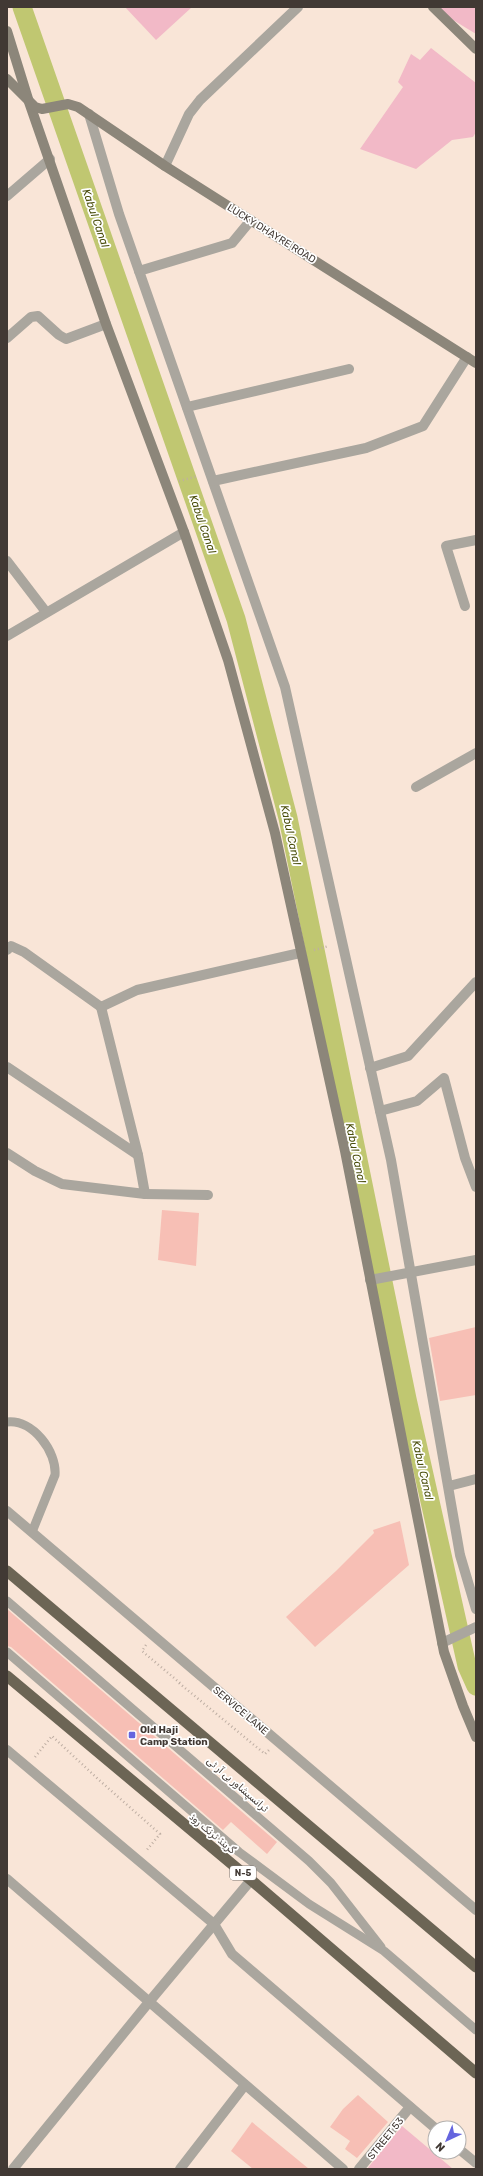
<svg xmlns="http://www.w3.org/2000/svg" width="483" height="2176" font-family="Rubik,'Noto Naskh Arabic',sans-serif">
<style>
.green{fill:#f2b9c7}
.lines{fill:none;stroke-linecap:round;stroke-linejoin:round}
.canal{stroke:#c0c771;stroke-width:19}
.building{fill:#f7bfb5}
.path{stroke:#beaea3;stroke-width:2.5;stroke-dasharray:1 3;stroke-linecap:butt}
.service{stroke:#aaa69e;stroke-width:9}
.minor{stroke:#aaa69e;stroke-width:10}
.tertiary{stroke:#aaa69e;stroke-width:10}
.secondary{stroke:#8c867a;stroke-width:10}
.trunk{stroke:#6c6555;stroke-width:11}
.poi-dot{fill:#6565de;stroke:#fff;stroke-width:1.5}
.labels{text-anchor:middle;stroke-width:3.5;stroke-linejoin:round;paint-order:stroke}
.shield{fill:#fff;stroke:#7a7471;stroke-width:1}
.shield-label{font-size:9px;font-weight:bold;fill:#413934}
.street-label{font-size:10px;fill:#413934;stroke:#fff}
.poi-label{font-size:10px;font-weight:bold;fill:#413934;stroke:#fff;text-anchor:start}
.water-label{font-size:11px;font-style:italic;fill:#4b4f0d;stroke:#fff}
</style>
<rect width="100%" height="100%" fill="#f9e5d7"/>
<!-- green -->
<g class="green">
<polygon points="125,7 192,7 156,40"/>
<polygon points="438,7 476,7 476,34 445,15"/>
<polygon points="431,48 476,83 476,132 473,137 452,140 416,169 360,149 403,87 398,82 411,54 420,60"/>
<polygon points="402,2126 453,2169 367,2169"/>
</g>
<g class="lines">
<!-- canal -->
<polyline class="canal" points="22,7 236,619 288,818 407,1399 467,1666 476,1686"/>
</g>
<!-- building -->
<g class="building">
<polygon points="162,1210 199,1213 196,1266 158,1260"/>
<polygon points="476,1327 476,1395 440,1401 429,1338"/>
<polygon points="400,1521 409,1565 315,1647 286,1617 336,1571 374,1533 373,1530"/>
<polygon points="7,1609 277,1842 267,1854 231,1822 223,1830 11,1647 7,1646"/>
<polygon points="358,2095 388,2122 357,2158 345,2149 350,2141 330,2127 343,2109"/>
<polygon points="252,2122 309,2169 253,2169 231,2151"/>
</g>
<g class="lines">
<!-- path -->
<g class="path">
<polyline points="179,481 198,476"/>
<polyline points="314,950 329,946"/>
<polyline points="146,1645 142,1651 180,1683"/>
<polyline points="179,1683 265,1754 269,1750"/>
<polyline points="35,1757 52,1736 99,1780 160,1834 146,1851"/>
</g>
<!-- service -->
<g class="service">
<path d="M 7,1422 C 33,1419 57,1452 55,1475 L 32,1532"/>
<polyline points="7,1601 309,1861 331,1883 381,1947"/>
<polyline points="7,1652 239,1852 309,1904 384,1951 476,2030"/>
</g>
<!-- minor -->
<g class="minor">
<polyline points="89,114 119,214 285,687 391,1160 460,1555 476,1609"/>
<polyline points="165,166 189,114 200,100 298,7"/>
<polyline points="7,196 50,159"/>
<polyline points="139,271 232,243 251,220"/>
<polyline points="7,338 31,317 38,316 59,335 66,339 106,324"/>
<polyline points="187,407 349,369"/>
<polyline points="213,481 366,448 423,426 467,357"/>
<polyline points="7,561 46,612"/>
<polyline points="465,606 446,546 476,540"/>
<polyline points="7,636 184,532"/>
<polyline points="416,787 476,753"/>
<polyline points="7,950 11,946 24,952 101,1007 137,990 300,953"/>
<polyline points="7,1067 138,1155"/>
<polyline points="370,1068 408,1056 476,982"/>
<polyline points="380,1111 417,1101 444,1078 465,1158 476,1187"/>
<polyline points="7,1153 35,1171 62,1184 145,1194 138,1155 101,1007"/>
<polyline points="145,1194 208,1195"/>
<polyline points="370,1280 476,1260"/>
<polyline points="449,1486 476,1479"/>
<polyline points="442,1643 476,1627"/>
<polyline points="7,1879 343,2169"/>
<polyline points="13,2169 149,2002 251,1880"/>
<polyline points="180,2169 245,2085"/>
<polyline points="359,2169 410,2107"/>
</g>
<!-- tertiary -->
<g class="tertiary">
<polyline points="7,1511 476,1910"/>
<polyline points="7,1750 214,1924 232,1954 435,2128"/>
<polyline points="459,2149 476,2163"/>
</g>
<!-- secondary -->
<g class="secondary">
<polyline points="433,7 476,49"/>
<polyline points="7,31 29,102 106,324 184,532 228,660 275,833 345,1151 444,1652 463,1706 476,1737"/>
<polyline points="7,79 35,107 42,109 68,104 78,107 165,166 476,363"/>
</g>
<!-- trunk -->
<g class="trunk">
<polyline points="7,1571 476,1967"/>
<polyline points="7,1676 251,1880 476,2073"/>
</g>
</g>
<!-- markers -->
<rect class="poi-dot" x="128" y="1731" width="8" height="8" rx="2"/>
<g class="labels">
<!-- shield labels -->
<rect class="shield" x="230" y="1866" width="26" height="14" rx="3"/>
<g class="shield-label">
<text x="243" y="1876">N-5</text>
</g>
<!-- street labels -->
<g class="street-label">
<text transform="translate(272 233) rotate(32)" y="4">LUCKY DHAYRE ROAD</text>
<text transform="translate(241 1710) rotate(40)" y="4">SERVICE LANE</text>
<text transform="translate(238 1784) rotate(41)" y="4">ٹرانسپشاور بی آر ٹی</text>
<text transform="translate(213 1833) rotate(40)" y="4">گرینڈ ٹرنک روڈ</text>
<text transform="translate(385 2138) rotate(-51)" y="4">STREET 53</text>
</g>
<!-- poi labels -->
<g class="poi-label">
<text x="140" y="1733">Old Haji<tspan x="140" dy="12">Camp Station</tspan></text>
</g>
<!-- water labels -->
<g class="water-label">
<text transform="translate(96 218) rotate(71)" y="4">Kabul Canal</text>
<text transform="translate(203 524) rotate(71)" y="4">Kabul Canal</text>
<text transform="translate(291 835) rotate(78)" y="4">Kabul Canal</text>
<text transform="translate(356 1153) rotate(78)" y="4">Kabul Canal</text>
<text transform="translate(423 1470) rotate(77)" y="4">Kabul Canal</text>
</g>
</g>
<!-- border -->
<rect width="483" height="2176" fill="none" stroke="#413934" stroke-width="16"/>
<!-- north arrow -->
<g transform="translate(447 2140) rotate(224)"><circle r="19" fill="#ffffff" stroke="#b3b0ae"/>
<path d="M0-3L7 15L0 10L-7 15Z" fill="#6565de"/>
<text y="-6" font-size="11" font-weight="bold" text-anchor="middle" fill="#413934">N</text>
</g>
</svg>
